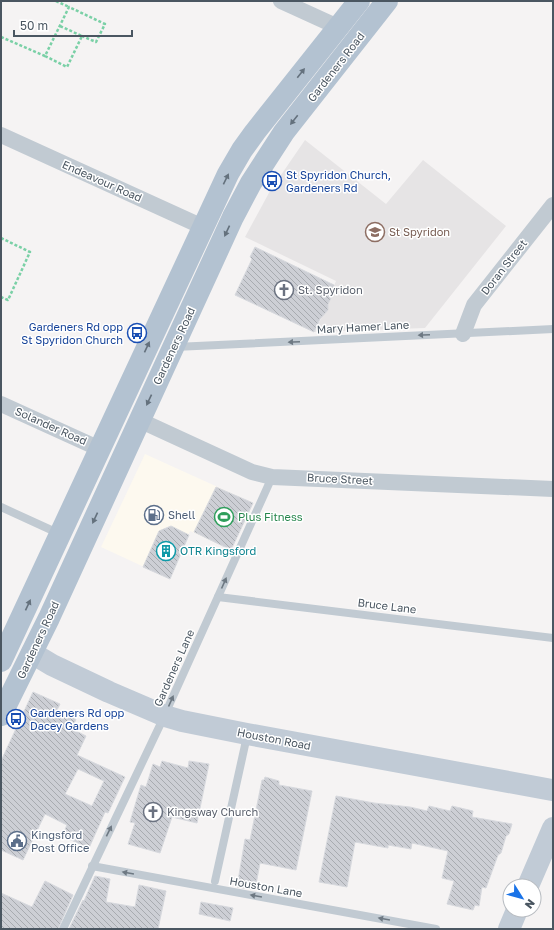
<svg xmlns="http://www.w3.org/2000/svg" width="554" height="930" font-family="'Golos Text',sans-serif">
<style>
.commercial{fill:#fdf9ef}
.education{fill:#e6e4e5}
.building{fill:url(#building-back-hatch);stroke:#d7d9de;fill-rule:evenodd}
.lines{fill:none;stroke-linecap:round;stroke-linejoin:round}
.path{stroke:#7ad0a6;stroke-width:2.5;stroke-dasharray:3 2;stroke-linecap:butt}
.lane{stroke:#c1cad2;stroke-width:8}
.street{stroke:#c1cad2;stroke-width:16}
.secondary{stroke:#c1cbd6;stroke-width:22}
.primary{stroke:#b3c2d1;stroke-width:22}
.oneway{fill:#64717d}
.oneway2{fill:#6e7983}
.labels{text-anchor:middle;stroke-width:3;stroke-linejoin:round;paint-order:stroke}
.street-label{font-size:11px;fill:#4a5661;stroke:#fff}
.transit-label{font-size:11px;fill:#164399;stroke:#fff;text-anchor:start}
.education-label{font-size:11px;fill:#785e54;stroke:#fff;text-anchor:start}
.worship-label{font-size:11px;fill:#5b616d;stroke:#fff;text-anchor:start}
.service-label{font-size:11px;fill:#4e5e75;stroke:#fff;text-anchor:start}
.leisure-label{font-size:11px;fill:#27864d;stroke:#fff;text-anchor:start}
.culture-label{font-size:11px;fill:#0d838f;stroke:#fff;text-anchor:start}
</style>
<defs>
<pattern id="building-back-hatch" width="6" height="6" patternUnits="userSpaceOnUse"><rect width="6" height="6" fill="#cdcfd5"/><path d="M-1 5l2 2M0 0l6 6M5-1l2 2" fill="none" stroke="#a8abb0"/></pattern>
</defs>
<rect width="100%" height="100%" fill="#f5f3f3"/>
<!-- commercial -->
<polygon class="commercial" points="145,454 253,503 231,550 190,531 170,579 101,547"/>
<!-- education -->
<polygon class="education" points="305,140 386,204 423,160 506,226 425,328 314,332 322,317 322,315 336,281 245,237 270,191"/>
<!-- building -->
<g class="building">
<polygon points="255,247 334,285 330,297 331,298 328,304 328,310 320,319 314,332 235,295 252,259 250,257"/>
<polygon points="216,487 253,503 231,550 194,532"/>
<polygon points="171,526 189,535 170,579 143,567 159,531"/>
<path d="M 33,692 L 60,704 L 57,710 L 76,719 L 72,729 L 86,736 L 77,755 L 125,777 L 108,813 L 105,812 L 89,848 L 62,836 L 67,825 L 45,814 L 23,860 L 1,850 L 1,761 ZM 78,769 L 104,781 L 92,806 L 65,794 Z"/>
<polygon points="162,761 188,768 189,761 209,764 197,823 172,817 160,853 128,844 135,823 130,822 141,785 146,787 153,764 160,767"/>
<polygon points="265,777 279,781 279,785 312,791 296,870 260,863 255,890 237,887 245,839 250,840 262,780 264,780"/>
<polygon points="336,796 374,803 410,807 427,811 429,806 450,811 452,806 473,811 472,817 512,824 509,834 506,836 501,853 498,855 486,888 482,887 479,906 475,905 473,910 447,904 454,881 442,878 448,851 412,843 411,849 388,845 388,848 355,842 347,887 319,882"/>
<polygon points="95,876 110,879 106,902 135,907 139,885 166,891 158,929 69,929 83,900 84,901"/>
<polygon points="45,881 73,895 58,929 1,929 1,893 32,907"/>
<polygon points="201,902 233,908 230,921 199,914"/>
</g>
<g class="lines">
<!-- path -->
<g class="path">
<polyline points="56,1 69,7"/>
<polyline points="1,37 45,56 69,7 105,24 96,42 82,36"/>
<polyline points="45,56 67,67 82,36 60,26"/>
<polyline points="1,238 30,252 8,300 1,297"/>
</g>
<!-- lane -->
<g class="lane">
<polyline points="175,347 553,329"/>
<polyline points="1,507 60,534"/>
<polyline points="218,597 553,638"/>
<polyline points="92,866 436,929"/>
<polyline points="215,881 247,736"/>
<polyline points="63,929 161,723 272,477"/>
</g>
<!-- street -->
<g class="street">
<polyline points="281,1 338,27"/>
<polyline points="1,135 203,227"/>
<polyline points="463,334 474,305 553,205"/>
<polyline points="1,404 100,449"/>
<polyline points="139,420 252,472 272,477 553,489"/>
</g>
<!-- secondary -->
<g class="secondary">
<polyline points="32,653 52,665 109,692 165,716 182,721 247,734 552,790"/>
<polyline points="528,886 553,828"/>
<polyline points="509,929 517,910"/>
</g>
<!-- primary -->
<g class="primary">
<polyline points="1,661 228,174 242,150 255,132 359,1"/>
<polyline points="1,715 49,618 233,217 251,183 284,132 387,1"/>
</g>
</g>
<!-- one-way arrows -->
<defs><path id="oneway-solid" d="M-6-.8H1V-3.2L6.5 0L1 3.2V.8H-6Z"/></defs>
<g class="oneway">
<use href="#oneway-solid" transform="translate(301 73) rotate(-52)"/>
<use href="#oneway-solid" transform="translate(294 120) rotate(128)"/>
<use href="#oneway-solid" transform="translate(226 179) rotate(-64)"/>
<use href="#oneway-solid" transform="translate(227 231) rotate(115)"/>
<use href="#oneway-solid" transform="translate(147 347) rotate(-65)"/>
<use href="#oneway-solid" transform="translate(149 400) rotate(115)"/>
<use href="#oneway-solid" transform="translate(95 518) rotate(115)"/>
<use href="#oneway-solid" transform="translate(28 605) rotate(-65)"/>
</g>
<g class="oneway2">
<use href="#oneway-solid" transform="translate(424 335) rotate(177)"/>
<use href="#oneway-solid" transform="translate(294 342) rotate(177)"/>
<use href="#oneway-solid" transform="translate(224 583) rotate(-66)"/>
<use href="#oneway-solid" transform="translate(171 701) rotate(-66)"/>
<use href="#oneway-solid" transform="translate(109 831) rotate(-64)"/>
<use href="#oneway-solid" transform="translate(128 873) rotate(-170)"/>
<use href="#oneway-solid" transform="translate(256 896) rotate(-170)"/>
<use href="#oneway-solid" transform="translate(384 919) rotate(-170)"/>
</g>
<!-- icons -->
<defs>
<symbol id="bus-ring" viewBox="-11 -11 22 22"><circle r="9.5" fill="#fff" stroke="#1a4fb4" stroke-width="1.5"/><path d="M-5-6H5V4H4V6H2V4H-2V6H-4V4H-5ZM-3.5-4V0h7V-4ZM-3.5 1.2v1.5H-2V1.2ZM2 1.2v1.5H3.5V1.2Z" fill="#1a4fb4"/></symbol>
<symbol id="school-ring" viewBox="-11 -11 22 22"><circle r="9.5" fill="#fff" stroke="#8d6e63" stroke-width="1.5"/><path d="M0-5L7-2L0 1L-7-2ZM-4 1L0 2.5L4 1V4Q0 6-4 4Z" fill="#8d6e63"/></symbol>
<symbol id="church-ring" viewBox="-11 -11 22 22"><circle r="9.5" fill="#fff" stroke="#6b7280" stroke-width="1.5"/><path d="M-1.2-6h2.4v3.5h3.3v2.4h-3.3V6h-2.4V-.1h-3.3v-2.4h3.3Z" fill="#6b7280"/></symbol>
<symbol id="fuel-ring" viewBox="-11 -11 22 22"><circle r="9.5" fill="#fff" stroke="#5c6f8a" stroke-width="1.5"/><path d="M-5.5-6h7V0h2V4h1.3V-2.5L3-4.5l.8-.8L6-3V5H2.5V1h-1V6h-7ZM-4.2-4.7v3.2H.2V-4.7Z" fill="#5c6f8a"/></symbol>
<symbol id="stadium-ring" viewBox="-11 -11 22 22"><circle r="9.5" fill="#fff" stroke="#2e9e5b" stroke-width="1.5"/><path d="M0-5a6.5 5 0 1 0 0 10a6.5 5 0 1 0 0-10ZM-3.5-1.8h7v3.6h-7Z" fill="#2e9e5b"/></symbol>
<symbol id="building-ring" viewBox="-11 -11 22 22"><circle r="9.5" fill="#fff" stroke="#0f9aa8" stroke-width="1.5"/><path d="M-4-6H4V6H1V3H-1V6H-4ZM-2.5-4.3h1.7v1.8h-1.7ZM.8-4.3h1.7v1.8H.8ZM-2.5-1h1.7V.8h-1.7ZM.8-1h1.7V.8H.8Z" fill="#0f9aa8"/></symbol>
<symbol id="civic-ring" viewBox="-11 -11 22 22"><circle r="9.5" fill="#fff" stroke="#5c6f8a" stroke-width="1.5"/><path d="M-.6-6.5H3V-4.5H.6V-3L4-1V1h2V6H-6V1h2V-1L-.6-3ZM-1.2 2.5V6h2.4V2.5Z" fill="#5c6f8a"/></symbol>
</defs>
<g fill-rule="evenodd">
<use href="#bus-ring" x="261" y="170" width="22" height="22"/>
<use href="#school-ring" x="364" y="221" width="22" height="22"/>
<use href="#church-ring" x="273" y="279" width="22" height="22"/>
<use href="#bus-ring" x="126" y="322" width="22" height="22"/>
<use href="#fuel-ring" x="143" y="504" width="22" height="22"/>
<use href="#stadium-ring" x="213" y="506" width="22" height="22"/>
<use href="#building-ring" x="155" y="540" width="22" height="22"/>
<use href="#bus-ring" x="5" y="708" width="22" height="22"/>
<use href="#church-ring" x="142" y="801" width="22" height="22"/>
<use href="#civic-ring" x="6" y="830" width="22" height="22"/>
</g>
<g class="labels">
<!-- street labels -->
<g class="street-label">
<text transform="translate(336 67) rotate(-52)" y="4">Gardeners Road</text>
<text transform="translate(102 181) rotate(24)" y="4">Endeavour Road</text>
<text transform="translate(504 267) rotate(-52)" y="4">Doran Street</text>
<text transform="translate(363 327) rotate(-3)" y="4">Mary Hamer Lane</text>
<text transform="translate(174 346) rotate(-65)" y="4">Gardeners Road</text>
<text transform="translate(51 426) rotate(24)" y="4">Solander Road</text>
<text transform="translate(340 479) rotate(3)" y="4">Bruce Street</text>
<text transform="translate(387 606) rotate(7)" y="4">Bruce Lane</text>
<text transform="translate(38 640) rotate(-65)" y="4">Gardeners Road</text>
<text transform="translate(174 668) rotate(-66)" y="4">Gardeners Lane</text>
<text transform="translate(274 739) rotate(11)" y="4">Houston Road</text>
<text transform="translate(266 887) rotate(10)" y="4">Houston Lane</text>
</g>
<!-- transit labels -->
<g class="transit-label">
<text x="286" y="179">St Spyridon Church,<tspan x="286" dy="13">Gardeners Rd</tspan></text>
<text x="123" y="331" text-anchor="end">Gardeners Rd opp<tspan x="123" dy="13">St Spyridon Church</tspan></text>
<text x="30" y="717">Gardeners Rd opp<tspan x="30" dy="13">Dacey Gardens</tspan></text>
</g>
<!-- education labels -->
<g class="education-label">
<text x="389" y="236">St Spyridon</text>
</g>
<!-- worship labels -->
<g class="worship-label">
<text x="298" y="294">St. Spyridon</text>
<text x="167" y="816">Kingsway Church</text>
</g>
<!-- service labels -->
<g class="service-label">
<text x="168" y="519">Shell</text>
<text x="31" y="839">Kingsford<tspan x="31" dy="13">Post Office</tspan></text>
</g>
<!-- leisure labels -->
<g class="leisure-label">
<text x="238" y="521">Plus Fitness</text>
</g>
<!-- culture labels -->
<g class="culture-label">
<text x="180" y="555">OTR Kingsford</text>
</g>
</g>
<!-- border -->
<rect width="554" height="930" fill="none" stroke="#4a5661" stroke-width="4"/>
<!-- north arrow -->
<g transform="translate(522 898) rotate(127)"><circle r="19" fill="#ffffff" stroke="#b7bbc0"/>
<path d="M0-3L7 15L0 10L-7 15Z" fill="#1a73e8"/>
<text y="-6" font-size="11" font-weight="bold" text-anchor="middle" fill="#4a5661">N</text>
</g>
<!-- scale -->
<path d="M14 30v6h118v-6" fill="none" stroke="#4a5661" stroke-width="2"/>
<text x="20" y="30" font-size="12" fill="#4a5661" stroke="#ffffff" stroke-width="3" paint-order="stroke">50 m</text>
</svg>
